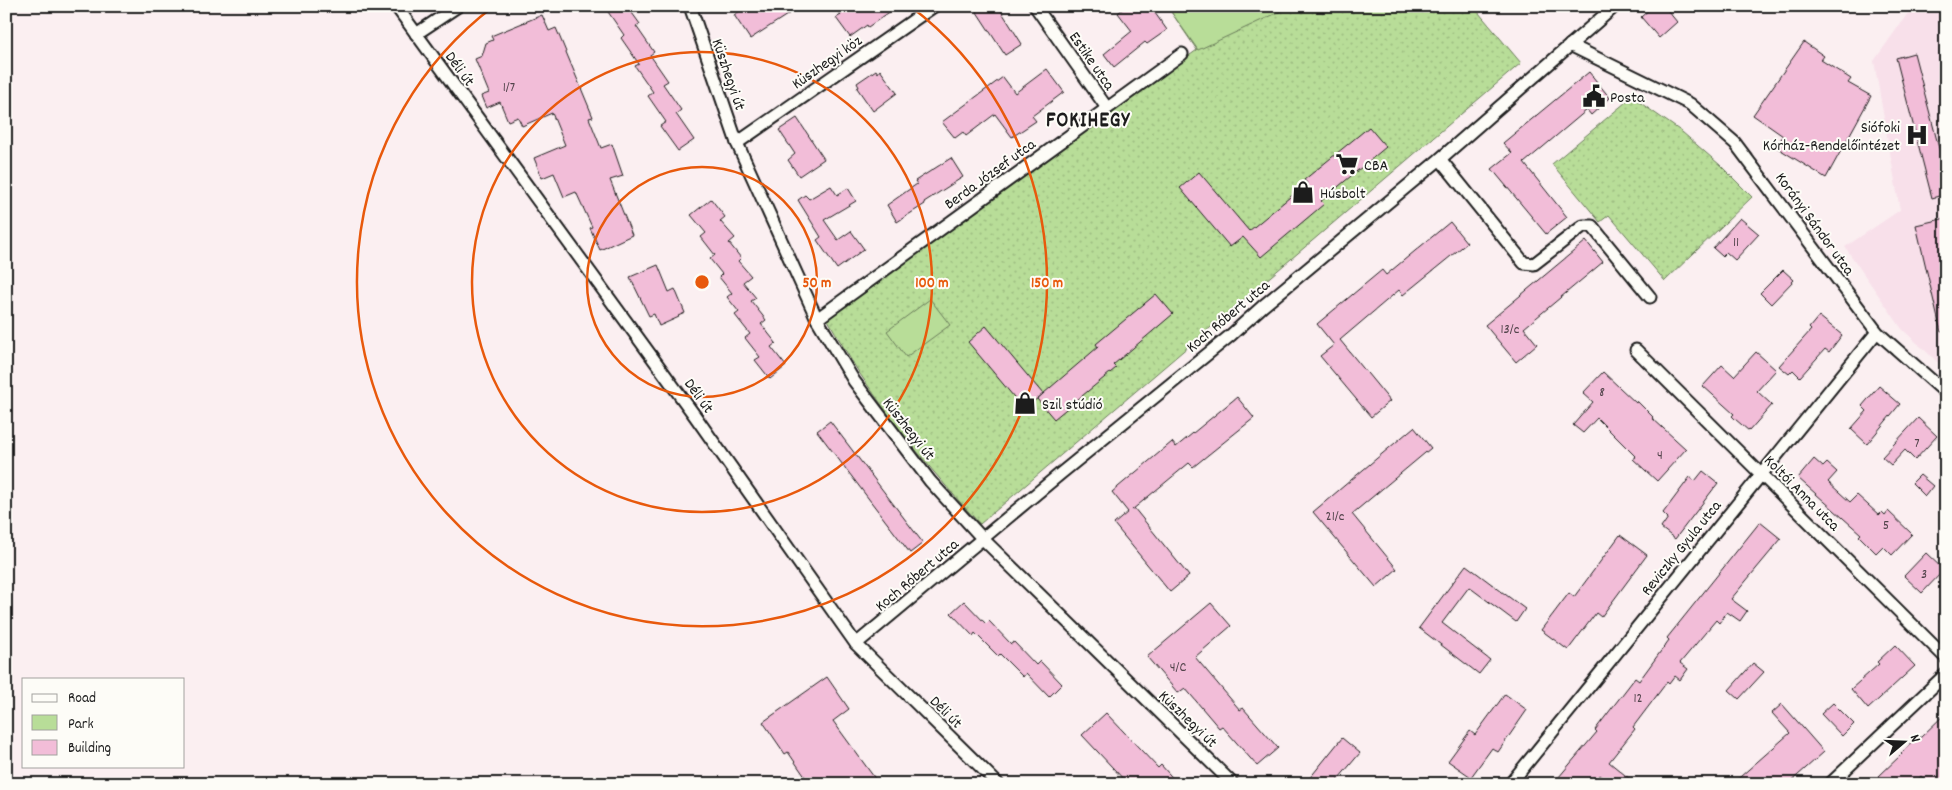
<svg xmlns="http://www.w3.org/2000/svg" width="1952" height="790" font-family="Dekko,sans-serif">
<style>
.built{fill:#f8e0ea}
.grass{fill:url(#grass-dots);stroke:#6a7c5a}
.park{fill:#b8dd98;stroke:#6a7c5a}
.building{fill:#f2bdd8;stroke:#1c1c1c}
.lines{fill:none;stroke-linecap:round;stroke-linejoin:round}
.street-casing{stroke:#1c1c1c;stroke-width:15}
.street{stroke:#fdfcf7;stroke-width:11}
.ring{fill:none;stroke:#e8590c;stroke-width:2.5}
.labels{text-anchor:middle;stroke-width:4;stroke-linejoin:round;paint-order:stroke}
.number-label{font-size:14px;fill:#52444b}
.street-label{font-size:16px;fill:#1c1c1c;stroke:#fdfcf7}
.poi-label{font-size:16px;fill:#1c1c1c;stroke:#fdfcf7;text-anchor:start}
.district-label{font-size:21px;font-weight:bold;letter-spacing:1px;fill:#1c1c1c;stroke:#fdfcf7}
.centre{fill:#e8590c;stroke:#fdfcf7;stroke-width:2.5}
.ring-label{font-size:15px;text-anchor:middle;font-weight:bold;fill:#e8590c;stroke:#fdfcf7;stroke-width:4;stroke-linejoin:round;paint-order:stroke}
</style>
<defs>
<pattern id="grass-dots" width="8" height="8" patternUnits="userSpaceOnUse" patternTransform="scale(1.25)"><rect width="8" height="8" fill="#b8dd98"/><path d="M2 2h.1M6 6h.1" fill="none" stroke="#9ebd82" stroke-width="1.8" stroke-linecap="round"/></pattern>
</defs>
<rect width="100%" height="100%" fill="#fbeff1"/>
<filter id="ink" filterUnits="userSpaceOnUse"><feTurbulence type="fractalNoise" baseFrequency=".02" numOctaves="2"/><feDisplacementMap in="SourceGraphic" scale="10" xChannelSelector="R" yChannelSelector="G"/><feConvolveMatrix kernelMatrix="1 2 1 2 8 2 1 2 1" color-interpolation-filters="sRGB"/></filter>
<g filter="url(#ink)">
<!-- built -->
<polygon class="built" points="1913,6 1946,6 1946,370 1902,329 1845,247 1900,210 1874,61"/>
<!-- grass -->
<g class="grass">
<path d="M 1167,6 L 1473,6 L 1521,63 L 980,524 C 936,477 896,427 860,374 C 848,356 838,337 827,318 L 1197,50 Z"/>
<polygon points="1632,97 1682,132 1720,165 1752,197 1665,281 1609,215 1600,222 1552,164"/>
</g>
<!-- park -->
<g class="park">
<polygon points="1167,6 1292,6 1198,50"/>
<polygon points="930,299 950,325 906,357 887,331"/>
</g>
<!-- building -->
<g class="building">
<polygon points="604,6 627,6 640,24 636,26 654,52 650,55 668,81 663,84 681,110 676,114 694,140 678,151 660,126 666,122 648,96 653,92 635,66 639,64 621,38 624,35"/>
<polygon points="747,6 801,6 750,39 734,15"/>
<polygon points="835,6 898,6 868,27 867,25 850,37 836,18 841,15"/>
<polygon points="973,6 998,6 1022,44 1005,55"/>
<polygon points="1126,6 1150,6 1167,30 1147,44 1145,42 1114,67 1104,54 1132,31 1118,13"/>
<polygon points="1653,6 1664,6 1677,22 1659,38 1641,17"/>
<polygon points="542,15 549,31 556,28 593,117 589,118 601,148 612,144 623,176 610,180 632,235 600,250 590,228 592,227 576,192 564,197 554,173 542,178 534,158 565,145 552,113 522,126 518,117 508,121 500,102 486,108 481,96 489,93 475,59 482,56 486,43 493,40 491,36"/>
<polygon points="1804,42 1824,56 1821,60 1851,79 1848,83 1871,96 1826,178 1776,147 1783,136 1753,115"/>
<polygon points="1914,53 1946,175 1946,194 1932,198 1896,58"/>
<polygon points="1047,69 1064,92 1032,116 1036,121 1012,137 995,114 966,136 963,132 955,138 942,122 1003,77 1015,93"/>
<polygon points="876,70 878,73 880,70 897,93 873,111 857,88 859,87 857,83"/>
<polygon points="1589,72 1610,98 1591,115 1587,110 1524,163 1567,217 1546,234 1492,169 1512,153 1503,143"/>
<polygon points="797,118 824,159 799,176 788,160 795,154 779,130"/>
<polygon points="1369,127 1386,147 1321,201 1324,204 1261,257 1243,237 1230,247 1180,188 1199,172 1249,231 1307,183 1304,180"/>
<polygon points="951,158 963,177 924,202 925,204 897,222 887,205 917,184 915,181"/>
<polygon points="831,186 837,195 848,188 856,201 824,220 838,240 851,231 864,249 837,269 817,240 821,237 798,200 805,195 809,199"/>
<polygon points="711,199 725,217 720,221 735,238 729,243 741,258 738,261 751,276 743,282 756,298 751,301 766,320 761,324 776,343 771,347 786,366 770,379 755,360 760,357 745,338 750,334 735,315 739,312 727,297 732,293 719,277 722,274 710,259 715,255 701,237 706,233 691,215"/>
<polygon points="1740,218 1759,234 1735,260 1726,252 1722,256 1713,248"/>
<polygon points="1946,218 1946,331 1941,332 1916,225"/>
<polygon points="1450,222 1467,243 1403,295 1399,290 1340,340 1390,401 1371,417 1320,356 1334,345 1317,324 1382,270 1386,275"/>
<polygon points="1586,241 1603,262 1524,328 1537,344 1516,362 1485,325"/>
<polygon points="658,265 669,292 675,289 685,313 678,316 679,317 659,326 654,314 649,316 630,277"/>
<polygon points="1783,270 1794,280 1771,304 1760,293"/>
<polygon points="1156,294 1173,314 1113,365 1116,368 1054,419 1037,399 1098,347 1096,344"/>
<polygon points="1819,316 1842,335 1829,352 1825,349 1800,377 1793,370 1789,374 1779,366 1811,330 1809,328"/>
<polygon points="986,326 1043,394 1024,409 968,342"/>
<polygon points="1756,352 1776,370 1757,391 1772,405 1749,431 1735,419 1732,416 1734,414 1703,386 1722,365 1734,376"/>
<polygon points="1603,372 1636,403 1637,401 1653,417 1652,418 1686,449 1657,481 1633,459 1636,457 1597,418 1583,433 1573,425 1593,402 1583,393"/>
<polygon points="1879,386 1900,404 1867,444 1851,429 1867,411 1862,406"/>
<polygon points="1237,397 1254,418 1193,467 1189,463 1132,510 1134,508 1189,576 1170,592 1114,524 1128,512 1112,492 1172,442 1176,447"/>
<polygon points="1918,418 1937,436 1915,460 1905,450 1891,465 1882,457"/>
<polygon points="830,421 923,543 910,553 817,431"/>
<polygon points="1414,427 1431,448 1352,514 1397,569 1376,587 1313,512"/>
<polygon points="1814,459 1823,467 1827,463 1837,472 1828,482 1850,502 1857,495 1879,515 1882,512 1885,515 1888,511 1912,534 1892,555 1883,546 1876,553 1859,536 1861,534 1798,478"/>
<polygon points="1703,471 1718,483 1675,539 1661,528 1668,518 1663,513 1690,477 1695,481"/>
<polygon points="1920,475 1933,486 1925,496 1912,483"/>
<polygon points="1760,522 1781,539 1731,599 1747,611 1740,621 1727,612 1719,623 1716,620 1680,663 1688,669 1680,680 1675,676 1669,684 1667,682 1633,727 1635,729 1609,762 1636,784 1611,784 1600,775 1593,784 1553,784 1597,732 1595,730 1635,678 1639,681 1669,640 1667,638"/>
<polygon points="1620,535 1647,555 1601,617 1596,613 1568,650 1541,630 1569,593 1574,597"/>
<polygon points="1926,553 1944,570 1922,593 1904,576"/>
<polygon points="1466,565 1525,609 1516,622 1469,587 1442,623 1490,660 1479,674 1419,628"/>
<polygon points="964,601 986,624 989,621 1011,644 1014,642 1036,665 1040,661 1062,684 1049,697 1026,673 1023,677 1000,654 998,656 975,633 973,636 951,613"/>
<polygon points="1211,603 1231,626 1195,657 1240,710 1243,708 1278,748 1257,766 1222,726 1219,728 1185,688 1178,693 1147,657"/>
<polygon points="1895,645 1915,666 1868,709 1851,689 1879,664 1877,662"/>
<polygon points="1753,663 1764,672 1739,699 1729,690"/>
<polygon points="827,677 849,709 833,721 879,784 810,784 788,752 785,754 763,722"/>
<polygon points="1505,694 1527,710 1498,752 1492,748 1471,777 1448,761 1470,731 1475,735"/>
<polygon points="1833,703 1854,724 1842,736 1821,714"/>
<polygon points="1782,704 1824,752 1788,784 1732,784 1790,733 1772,713"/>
<polygon points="1106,713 1158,768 1161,765 1178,784 1128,784 1082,735"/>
<polygon points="1946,713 1946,776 1937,784 1928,784 1921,776 1913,784 1884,784 1878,777 1902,754 1901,753 1919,736 1920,738"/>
<polygon points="1342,738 1360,753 1334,784 1305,784"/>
</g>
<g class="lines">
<defs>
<g id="street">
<polyline points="396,6 695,416 856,644 998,784"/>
<polyline points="690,6 737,143 817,319 854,381 930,481 983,539 1233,784"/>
<polyline points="1035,6 1107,108"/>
<polyline points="416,34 458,6"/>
<polyline points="1570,45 1690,104 1735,143 1877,332 1946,393"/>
<polyline points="737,143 934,6"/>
<polyline points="1440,159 1524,263 1534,264 1583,226 1592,226 1650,297"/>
<polyline points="817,319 1182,54"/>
<polyline points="1636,350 1946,658"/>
<polyline points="856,644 1060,474 1231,335 1263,306 1440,159 1615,6"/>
<polyline points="1510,784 1877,332"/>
<polyline points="1830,784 1946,674"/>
</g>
</defs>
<!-- street casing -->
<use href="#street" class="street-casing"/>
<!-- street -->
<use href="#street" class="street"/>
</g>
</g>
<!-- distance rings -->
<g class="ring">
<circle cx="702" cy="282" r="115"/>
<circle cx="702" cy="282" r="230"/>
<path d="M910 6A345 345 0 1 1 494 6"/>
</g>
<!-- icons -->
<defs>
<symbol id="civic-bare" viewBox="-9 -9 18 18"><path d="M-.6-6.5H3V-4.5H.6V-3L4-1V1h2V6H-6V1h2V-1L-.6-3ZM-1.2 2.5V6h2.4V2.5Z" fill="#1c1c1c" stroke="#fdfcf7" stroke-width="2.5" paint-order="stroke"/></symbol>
<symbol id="hospital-bare" viewBox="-9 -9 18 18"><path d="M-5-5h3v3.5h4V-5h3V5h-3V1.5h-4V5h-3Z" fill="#1c1c1c" stroke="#fdfcf7" stroke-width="2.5" paint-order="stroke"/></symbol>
<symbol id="supermarket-bare" viewBox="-9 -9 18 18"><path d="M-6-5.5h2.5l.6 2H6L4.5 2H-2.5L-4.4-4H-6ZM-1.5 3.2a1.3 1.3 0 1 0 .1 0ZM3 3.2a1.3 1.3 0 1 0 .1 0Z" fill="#1c1c1c" stroke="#fdfcf7" stroke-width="2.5" paint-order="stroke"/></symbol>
<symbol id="shop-bare" viewBox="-9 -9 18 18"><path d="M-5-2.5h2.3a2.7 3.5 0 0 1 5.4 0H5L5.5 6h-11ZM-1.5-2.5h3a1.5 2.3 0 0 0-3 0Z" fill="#1c1c1c" stroke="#fdfcf7" stroke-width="2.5" paint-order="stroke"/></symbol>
</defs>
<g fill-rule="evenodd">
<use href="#civic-bare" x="1578" y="80" width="32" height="32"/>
<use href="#hospital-bare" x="1901" y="119" width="32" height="32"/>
<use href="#supermarket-bare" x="1331" y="148" width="32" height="32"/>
<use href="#shop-bare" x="1287" y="176" width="32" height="32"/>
<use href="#shop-bare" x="1009" y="387" width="32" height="32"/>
</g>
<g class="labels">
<!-- number labels -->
<g class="number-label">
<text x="509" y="91">1/7</text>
<text x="1736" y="246">11</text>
<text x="1510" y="333">13/c</text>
<text x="1602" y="396">8</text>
<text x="1917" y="447">7</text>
<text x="1660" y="459">4</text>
<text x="1335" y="520">21/c</text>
<text x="1886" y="529">5</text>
<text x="1924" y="578">3</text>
<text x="1178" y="671">4/C</text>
<text x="1638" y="702">12</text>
</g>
<!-- street labels -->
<g class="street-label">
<text transform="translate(1093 60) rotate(55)" y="6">Estike utca</text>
<text transform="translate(826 61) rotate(-35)" y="6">Küszhegyi köz</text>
<text transform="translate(461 68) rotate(54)" y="6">Déli út</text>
<text transform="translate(730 74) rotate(71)" y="6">Küszhegyi út</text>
<text transform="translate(989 173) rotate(-36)" y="6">Berda József utca</text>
<text transform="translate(1816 223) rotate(54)" y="6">Korányi Sándor utca</text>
<text transform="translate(1227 315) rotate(-40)" y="6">Koch Róbert utca</text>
<text transform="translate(700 395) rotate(54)" y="6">Déli út</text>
<text transform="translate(910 428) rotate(52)" y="6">Küszhegyi út</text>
<text transform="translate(1803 492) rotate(45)" y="6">Koltói Anna utca</text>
<text transform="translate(1680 547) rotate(-51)" y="6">Reviczky Gyula utca</text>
<text transform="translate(916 574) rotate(-40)" y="6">Koch Róbert utca</text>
<text transform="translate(947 711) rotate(45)" y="6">Déli út</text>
<text transform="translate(1189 718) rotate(44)" y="6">Küszhegyi út</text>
</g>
<!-- poi labels -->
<g class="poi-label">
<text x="1610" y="102">Posta</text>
<text x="1900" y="132" text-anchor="end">Siófoki<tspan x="1900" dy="18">Kórház-Rendelőintézet</tspan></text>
<text x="1364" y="170">CBA</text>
<text x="1320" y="198">Húsbolt</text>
<text x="1042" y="409">Szil stúdió</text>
</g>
<!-- district labels -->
<g class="district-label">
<text x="1088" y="126">FOKIHEGY</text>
</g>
</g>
<circle cx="702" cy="282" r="8" class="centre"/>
<g class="ring-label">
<text x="817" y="287">50 m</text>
<text x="932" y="287">100 m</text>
<text x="1047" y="287">150 m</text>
</g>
<!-- margin -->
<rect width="1952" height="790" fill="none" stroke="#fdfcf7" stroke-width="25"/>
<rect x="12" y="12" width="1927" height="765" fill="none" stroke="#1c1c1c" stroke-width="2" filter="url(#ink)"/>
<!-- legend -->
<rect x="22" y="678" width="162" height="90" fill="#fdfcf7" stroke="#a3a29f"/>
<rect x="32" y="694" width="25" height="8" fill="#fdfcf7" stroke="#a3a29f"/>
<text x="68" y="702" font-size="15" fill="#1c1c1c">Road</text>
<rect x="32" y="715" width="25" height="15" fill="#b8dd98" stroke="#a3a29f"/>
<text x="68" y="728" font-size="15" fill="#1c1c1c">Park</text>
<rect x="32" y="740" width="25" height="15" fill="#f2bdd8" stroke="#a3a29f"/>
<text x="68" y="752" font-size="15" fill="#1c1c1c">Building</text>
<!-- north arrow -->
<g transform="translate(1904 742) rotate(71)" stroke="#fdfcf7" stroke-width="4" paint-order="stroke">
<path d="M0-4L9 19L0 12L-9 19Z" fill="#1c1c1c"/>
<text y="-8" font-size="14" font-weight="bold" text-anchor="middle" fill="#1c1c1c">N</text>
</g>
</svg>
